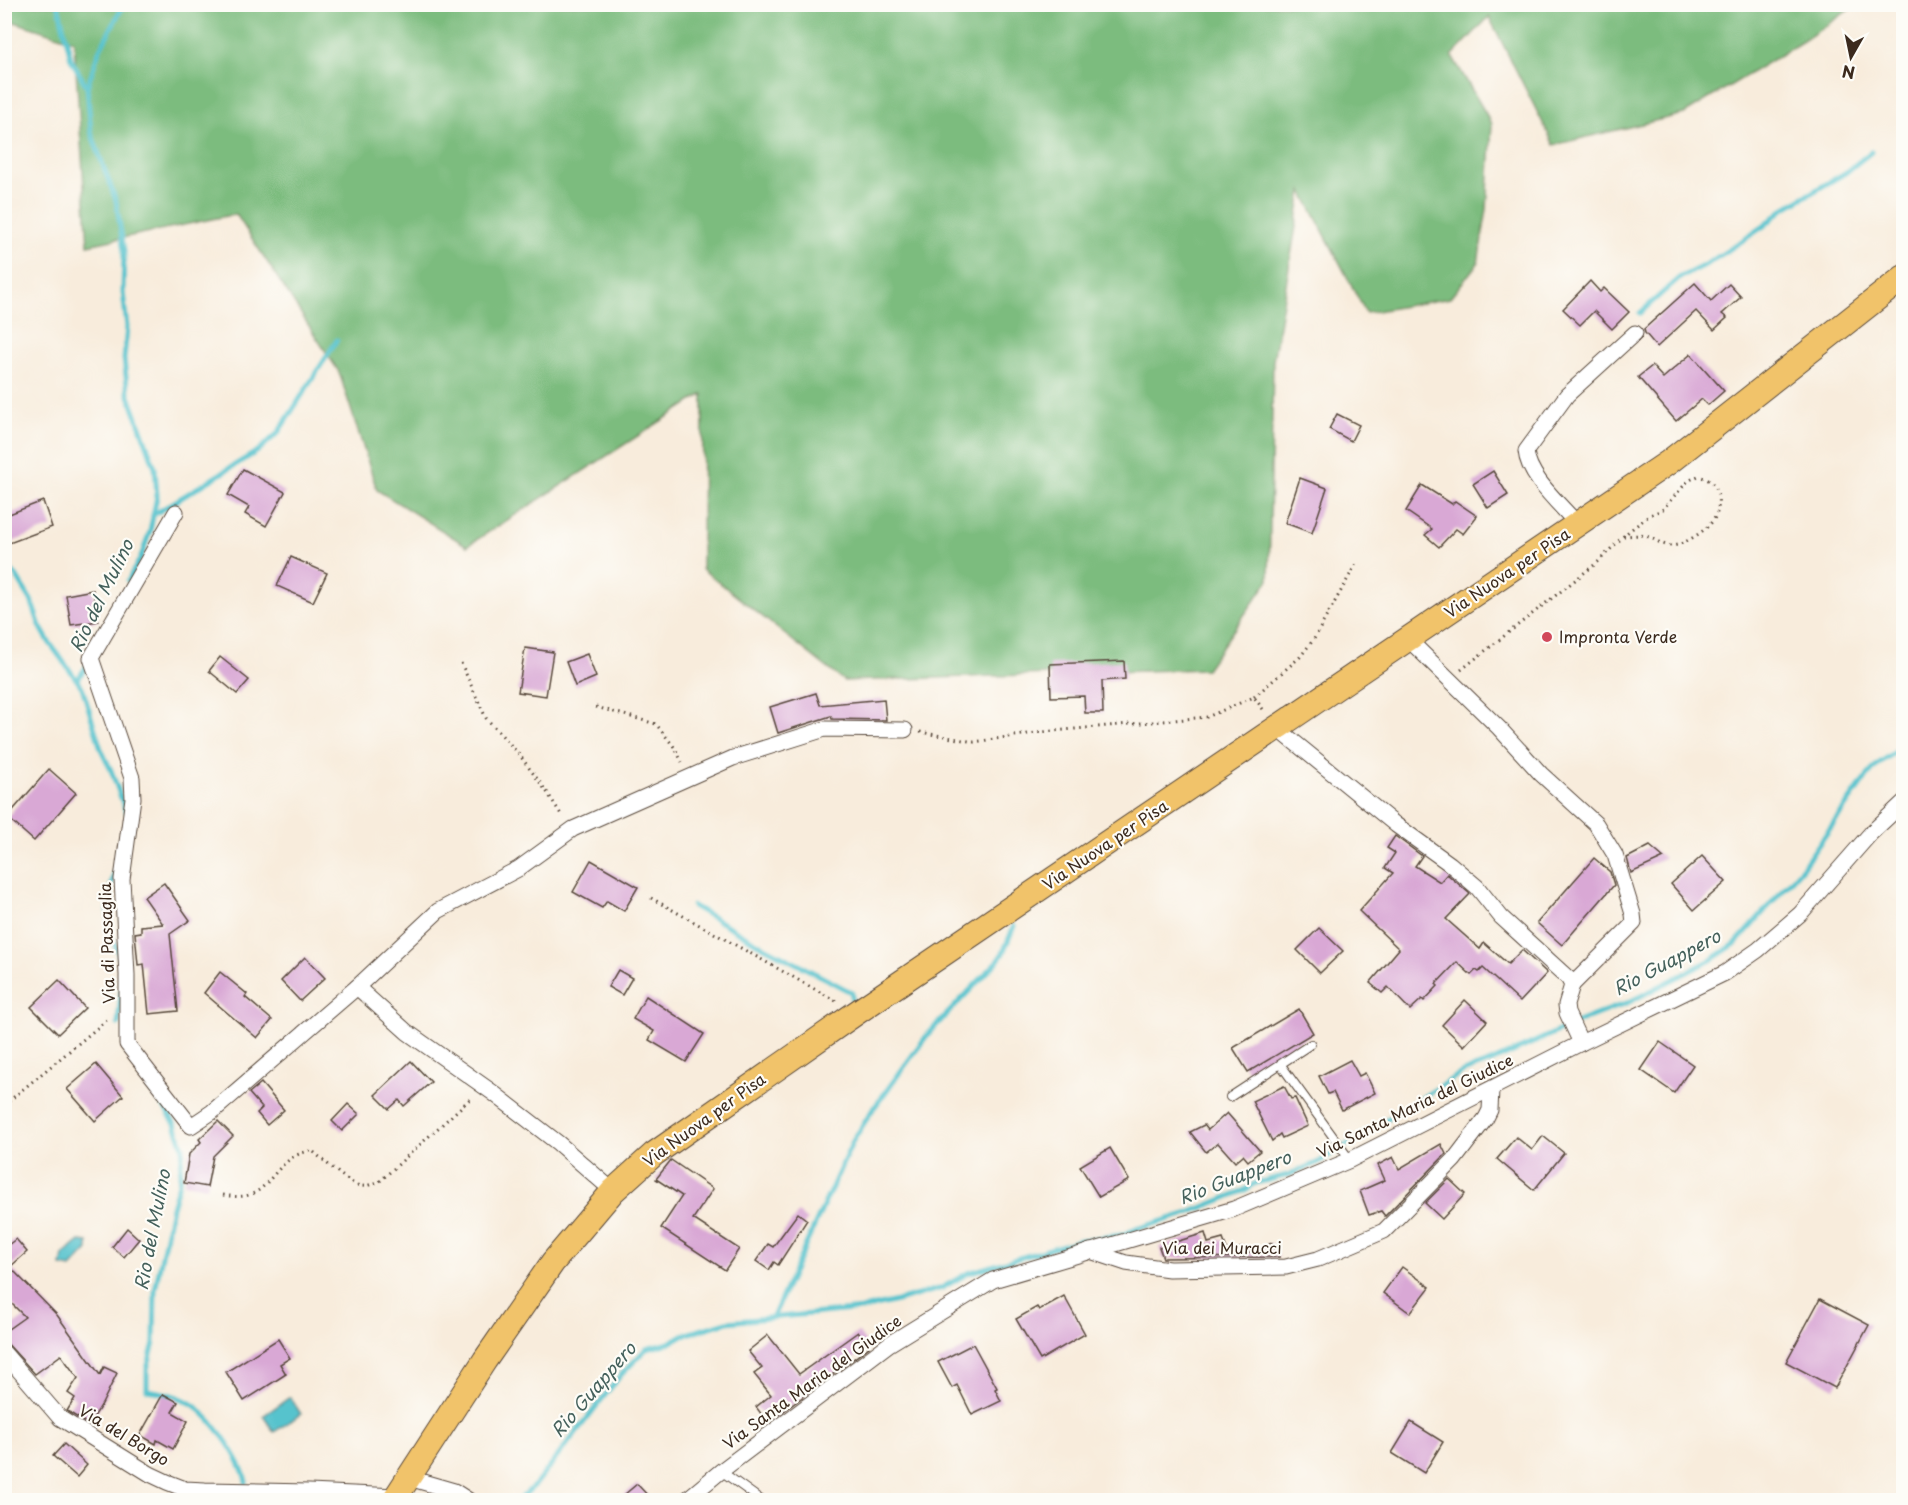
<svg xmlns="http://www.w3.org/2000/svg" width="1908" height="1505" font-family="'Playpen Sans',sans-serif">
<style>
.forest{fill:#7cbc7e;stroke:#5c734e;stroke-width:1.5}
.water{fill:#56c3cd;stroke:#487676;stroke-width:1.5}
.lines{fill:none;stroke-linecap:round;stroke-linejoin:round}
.stream{stroke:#56c3cd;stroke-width:5}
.building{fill:#d9a8d5}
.service-casing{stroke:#57473a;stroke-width:10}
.minor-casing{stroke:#57473a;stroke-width:17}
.primary-casing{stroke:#57473a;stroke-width:26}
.path{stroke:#57473a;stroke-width:3;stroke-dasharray:1.5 4.5;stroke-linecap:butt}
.service{stroke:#fff;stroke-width:8}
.minor{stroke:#fff;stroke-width:15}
.primary{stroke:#f1c36a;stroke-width:24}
.poi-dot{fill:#d1495b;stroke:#fdfcf7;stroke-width:2}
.labels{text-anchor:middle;stroke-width:4.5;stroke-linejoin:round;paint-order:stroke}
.street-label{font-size:16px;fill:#3b2a1e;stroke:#fdfcf7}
.poi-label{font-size:16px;fill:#3b2a1e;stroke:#fdfcf7;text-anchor:start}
.water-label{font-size:18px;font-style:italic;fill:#44605b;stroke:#fdfcf7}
</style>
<rect width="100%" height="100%" fill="#fdfcf7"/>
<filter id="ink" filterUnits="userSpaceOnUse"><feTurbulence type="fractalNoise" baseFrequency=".0167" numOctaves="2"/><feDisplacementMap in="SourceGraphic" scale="12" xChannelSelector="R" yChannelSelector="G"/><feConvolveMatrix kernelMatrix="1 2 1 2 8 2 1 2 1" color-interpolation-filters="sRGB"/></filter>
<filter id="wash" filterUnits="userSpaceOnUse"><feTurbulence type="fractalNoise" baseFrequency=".008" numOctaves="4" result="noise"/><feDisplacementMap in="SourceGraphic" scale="24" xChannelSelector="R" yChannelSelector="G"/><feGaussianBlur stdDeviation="1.35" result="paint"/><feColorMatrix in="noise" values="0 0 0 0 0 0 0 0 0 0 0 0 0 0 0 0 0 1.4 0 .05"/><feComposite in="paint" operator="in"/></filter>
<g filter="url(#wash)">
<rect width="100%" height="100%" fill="#f8ecdc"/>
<!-- forest -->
<polygon class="forest" points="4,5 1856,5 1803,41 1684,114 1554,145 1489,17 1452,56 1492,124 1487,209 1478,263 1450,298 1366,313 1302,191 1273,361 1269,580 1206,669 844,681 702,569 703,394 467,546 377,490 339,372 236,214 88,245 74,41 5,19"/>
<!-- water -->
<g class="water">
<polygon points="80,1241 88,1242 88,1250 71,1268 61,1266 63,1255"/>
<polygon points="290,1397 301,1414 274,1432 263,1416"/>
</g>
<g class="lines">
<!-- stream -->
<g class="stream">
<polyline points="58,4 71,59 87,87 91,132 116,201 124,251 123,292 127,327 124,359 128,393 155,468 157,496 150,531 141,557 128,581"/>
<polyline points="87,87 99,51 124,4"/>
<polyline points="1640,313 1679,278 1705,265 1733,247 1764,226 1782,210 1845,173 1871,152"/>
<polyline points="153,515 258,451 278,433 337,340"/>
<polyline points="4,564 15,574 31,600 40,626 49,642 82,687 101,749 111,770 126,812"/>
<polyline points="78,679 89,662"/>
<path d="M 118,860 C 111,883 105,906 110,931 C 112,941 118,949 120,958"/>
<polyline points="693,906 757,943 849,991 852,993 852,999"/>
<polyline points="118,1024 121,991"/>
<path d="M 152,1088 L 175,1124 L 183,1148 L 179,1183 L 172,1207 L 155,1290 L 154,1343 L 147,1369 L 147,1390 C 164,1393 178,1395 192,1404 C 212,1417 242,1460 246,1482"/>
<polyline points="773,1317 853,1141 871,1112 928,1034 996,963 1003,953 1014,926"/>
<polyline points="519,1500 536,1484 620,1376 646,1349 669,1343 683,1335 727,1322 863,1309 897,1301 942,1288 968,1273 1081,1240 1121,1235 1136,1229 1186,1214 1243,1191 1256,1183 1288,1175 1319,1162 1463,1072 1491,1062 1580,1021 1629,1002 1711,960 1735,944 1753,924 1802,868 1865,779 1878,764 1904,746"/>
</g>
</g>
<g id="blocks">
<!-- building -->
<g class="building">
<polygon points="1590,281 1600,292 1604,288 1629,312 1612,329 1594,311 1580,325 1563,309"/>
<polygon points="1695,283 1711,301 1729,284 1741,297 1722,314 1727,318 1714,330 1696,311 1657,347 1645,333 1644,329"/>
<polygon points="1691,354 1724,391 1708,405 1702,399 1676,421 1638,377 1652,366 1663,378"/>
<polygon points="1337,414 1359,425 1351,441 1329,429"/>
<polygon points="243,469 285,492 266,526 245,514 249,507 228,495"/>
<polygon points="1493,471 1508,495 1488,508 1473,484"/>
<polygon points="1300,478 1327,488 1312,533 1285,523"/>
<polygon points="1422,485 1452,504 1455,501 1477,516 1463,534 1456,529 1439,547 1425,535 1432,529 1406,511"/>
<polygon points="43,501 52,527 4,545 4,516"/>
<polygon points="291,557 327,573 313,602 277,586"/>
<polygon points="93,590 98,621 71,625 66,595"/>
<polygon points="525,648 553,652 546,696 518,692"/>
<polygon points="587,654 596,677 575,686 566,662"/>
<polygon points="220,657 249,680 237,694 209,671"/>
<polygon points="1124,661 1125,679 1102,681 1103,713 1085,713 1084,696 1051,697 1050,664"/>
<polygon points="816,693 820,705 884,699 886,720 832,719 831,716 778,733 770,707"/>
<polygon points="49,769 76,793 34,841 7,817"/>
<polygon points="1395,836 1422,856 1415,866 1440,882 1447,874 1470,894 1446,919 1480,949 1484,943 1508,964 1522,950 1547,973 1520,1002 1483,968 1479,972 1476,970 1471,975 1457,962 1436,984 1438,986 1424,1001 1422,999 1410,1010 1388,987 1382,993 1370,983 1399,949 1359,911 1393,873 1385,868 1395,853 1387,848"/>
<polygon points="1650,846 1664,858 1631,873 1627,858"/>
<polygon points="1702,856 1726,882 1694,910 1671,884"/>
<polygon points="1594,858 1610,872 1614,885 1562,945 1537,923"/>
<polygon points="591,860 638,887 624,911 607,901 602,908 573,892"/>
<polygon points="164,883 190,920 170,934 178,1011 149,1014 144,964 138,965 135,933 141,932 141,926 163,924 144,897"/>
<polygon points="1319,928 1343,951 1320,973 1297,950"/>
<polygon points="305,957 325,978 300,1001 281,981"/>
<polygon points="618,970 632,978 622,995 608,987"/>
<polygon points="220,972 247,994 245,997 272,1020 257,1038 204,993"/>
<polygon points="59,980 85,1008 58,1034 31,1007"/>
<polygon points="646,996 704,1034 686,1062 649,1040 654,1031 633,1019"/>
<polygon points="1465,1000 1487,1021 1464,1046 1442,1025"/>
<polygon points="1299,1009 1313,1033 1248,1072 1233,1048"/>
<polygon points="1660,1042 1693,1065 1674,1093 1641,1070"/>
<polygon points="1350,1060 1359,1076 1365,1073 1375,1093 1342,1110 1333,1092 1328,1094 1319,1076"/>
<polygon points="411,1061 431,1082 404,1106 399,1100 389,1109 375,1095"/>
<polygon points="96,1064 123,1096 95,1121 67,1089"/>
<polygon points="261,1083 284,1110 267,1125 257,1113 262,1108 249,1093"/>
<polygon points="1284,1086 1291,1099 1295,1098 1308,1126 1282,1138 1280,1134 1272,1141 1252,1101"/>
<polygon points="348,1104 359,1114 342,1131 332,1121"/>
<polygon points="1227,1113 1260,1151 1248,1161 1243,1155 1235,1162 1218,1143 1206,1152 1190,1132 1204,1125 1208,1130"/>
<polygon points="218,1121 233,1136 213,1156 207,1187 184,1183 189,1154 201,1142 199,1139"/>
<polygon points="1543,1136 1564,1153 1534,1190 1497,1159 1516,1137 1532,1150"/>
<polygon points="1441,1144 1446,1154 1385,1216 1381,1211 1369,1215 1360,1191 1385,1180 1378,1165 1393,1157 1399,1169"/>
<polygon points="1110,1148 1129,1180 1099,1197 1080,1166"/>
<polygon points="671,1160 713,1189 693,1219 739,1249 725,1270 661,1228 682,1196 656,1179"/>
<polygon points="1449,1179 1465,1194 1442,1219 1425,1203"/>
<polygon points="798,1213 807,1220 778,1265 774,1262 769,1270 756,1261 768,1244 773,1247"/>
<polygon points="127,1228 139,1239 124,1257 112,1247"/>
<polygon points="1205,1233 1208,1243 1223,1239 1228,1252 1243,1247 1245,1254 1272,1243 1279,1257 1163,1258 1159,1247"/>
<polygon points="16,1239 27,1252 10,1267 57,1315 100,1375 104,1367 117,1373 102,1404 89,1425 67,1411 75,1398 68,1393 78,1378 61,1355 35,1374 4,1340 4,1332 25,1317 4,1296 4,1248"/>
<polygon points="1402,1267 1430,1287 1410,1313 1383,1293"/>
<polygon points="1064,1296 1085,1334 1040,1360 1016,1319 1037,1307 1039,1310"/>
<polygon points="1820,1299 1869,1325 1835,1388 1786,1362"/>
<polygon points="858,1332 869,1347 768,1423 756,1407 771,1395 754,1374 762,1368 748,1351 768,1335 799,1374"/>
<polygon points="278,1339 290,1358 280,1364 286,1374 244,1401 226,1372"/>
<polygon points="973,1344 997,1388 995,1389 1001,1401 972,1415 957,1385 952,1388 938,1362"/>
<polygon points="163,1394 178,1402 172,1412 188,1421 173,1449 157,1440 156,1444 140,1435"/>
<polygon points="1411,1422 1443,1442 1424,1473 1392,1453"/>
<polygon points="64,1444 87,1465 77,1477 53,1456"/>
<polygon points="637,1484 652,1500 618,1500"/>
</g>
</g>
</g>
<g filter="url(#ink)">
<use href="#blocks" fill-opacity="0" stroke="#57473a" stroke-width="1.5"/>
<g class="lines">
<defs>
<g id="service">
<polyline points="1281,1065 1350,1160"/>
<polyline points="1230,1097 1311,1044"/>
<polyline points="721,1471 761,1500"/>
</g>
<g id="minor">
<polyline points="176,512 91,658 132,778 133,798 122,879 127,975 127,1044 191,1126 212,1112 357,987 438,911 518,869 573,829 733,758 825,729 905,730"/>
<path d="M 1578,525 C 1561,505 1528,477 1526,451 L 1567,395 L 1635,333"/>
<polyline points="1408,639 1499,728 1541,774 1596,824 1615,855 1633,914 1634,923 1572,985"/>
<polyline points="1277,728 1396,825 1450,864 1477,887 1501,917 1568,978 1572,985 1566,1005 1567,1013 1581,1043"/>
<polyline points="357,987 407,1032 492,1092 558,1143 613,1191"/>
<polyline points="1090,1251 1126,1263 1169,1269 1286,1267 1318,1259 1384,1231 1454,1160 1486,1118 1490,1110 1491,1090"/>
<polyline points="4,1353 60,1418 150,1474 167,1482 185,1489 205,1490 309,1492 397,1496"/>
<polyline points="409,1478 454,1491 468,1500"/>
<polyline points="686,1500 721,1471 889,1344 993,1280 1234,1209 1350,1160 1581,1043 1725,973 1758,950 1800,914 1871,833 1904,802"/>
</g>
<polyline id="primary" points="394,1500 485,1360 553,1262 613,1191 654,1154 856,1013 1669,462 1904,277"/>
</defs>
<!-- service casing -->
<use href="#service" class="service-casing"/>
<!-- minor casing -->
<use href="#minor" class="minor-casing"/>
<!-- primary casing -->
<use href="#primary" class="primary-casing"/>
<!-- path -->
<g class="path">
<polyline points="461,663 486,718 518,753 547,792 562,816"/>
<path d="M 1461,670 L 1598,562 C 1608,552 1618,541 1629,531 L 1650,515 L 1662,510 L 1688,481 L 1698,476 C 1710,479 1716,484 1718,497 C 1721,517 1709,527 1694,537 C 1687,541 1680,545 1672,546 C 1663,546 1655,539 1646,536 C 1639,534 1631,536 1623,536"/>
<polyline points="1254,697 1300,657 1314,639 1356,564"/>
<polyline points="596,707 656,724 675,748 682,762"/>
<polyline points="920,732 974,742 1042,732 1207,717 1254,697 1265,712"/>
<polyline points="651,898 836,1001"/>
<polyline points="4,1105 108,1019 109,1021"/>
<path d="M 223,1195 C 266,1203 264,1177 293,1157 C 298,1154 305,1152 311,1150 C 322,1158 349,1185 361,1186 C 366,1187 374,1183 379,1182 L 471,1098"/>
</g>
<!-- service -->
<use href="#service" class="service"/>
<!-- minor -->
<use href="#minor" class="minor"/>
<!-- primary -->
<use href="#primary" class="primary"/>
</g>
</g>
<!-- markers -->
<circle class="poi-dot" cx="1547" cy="637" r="6"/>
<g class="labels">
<!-- street labels -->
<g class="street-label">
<text transform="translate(1507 573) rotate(-34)" y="6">Via Nuova per Pisa</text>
<text transform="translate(1105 845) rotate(-34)" y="6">Via Nuova per Pisa</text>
<text transform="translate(107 943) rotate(-92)" y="6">Via di Passaglia</text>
<text transform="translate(1415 1106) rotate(-26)" y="6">Via Santa Maria del Giudice</text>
<text transform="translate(704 1120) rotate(-36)" y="6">Via Nuova per Pisa</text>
<text x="1222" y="1254">Via dei Muracci</text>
<text transform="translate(812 1382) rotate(-36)" y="6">Via Santa Maria del Giudice</text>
<text transform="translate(124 1435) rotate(31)" y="6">Via del Borgo</text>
</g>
<!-- poi labels -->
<g class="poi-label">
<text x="1559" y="643">Impronta Verde</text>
</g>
<!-- water labels -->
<g class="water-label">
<text transform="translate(102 596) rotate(-64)" y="6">Rio del Mulino</text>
<text transform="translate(1667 963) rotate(-28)" y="6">Rio Guappero</text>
<text transform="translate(1235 1178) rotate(-21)" y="6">Rio Guappero</text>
<text transform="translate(153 1230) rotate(-79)" y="6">Rio del Mulino</text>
<text transform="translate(594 1390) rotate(-49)" y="6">Rio Guappero</text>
</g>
</g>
<!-- margin -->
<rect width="1908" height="1505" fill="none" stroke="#fdfcf7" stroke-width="24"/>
<!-- north arrow -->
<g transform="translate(1851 57) rotate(189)" stroke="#fdfcf7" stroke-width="4.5" paint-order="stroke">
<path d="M0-4.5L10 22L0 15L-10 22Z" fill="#3b2a1e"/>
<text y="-9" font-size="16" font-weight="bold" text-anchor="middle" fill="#3b2a1e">N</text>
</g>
</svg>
